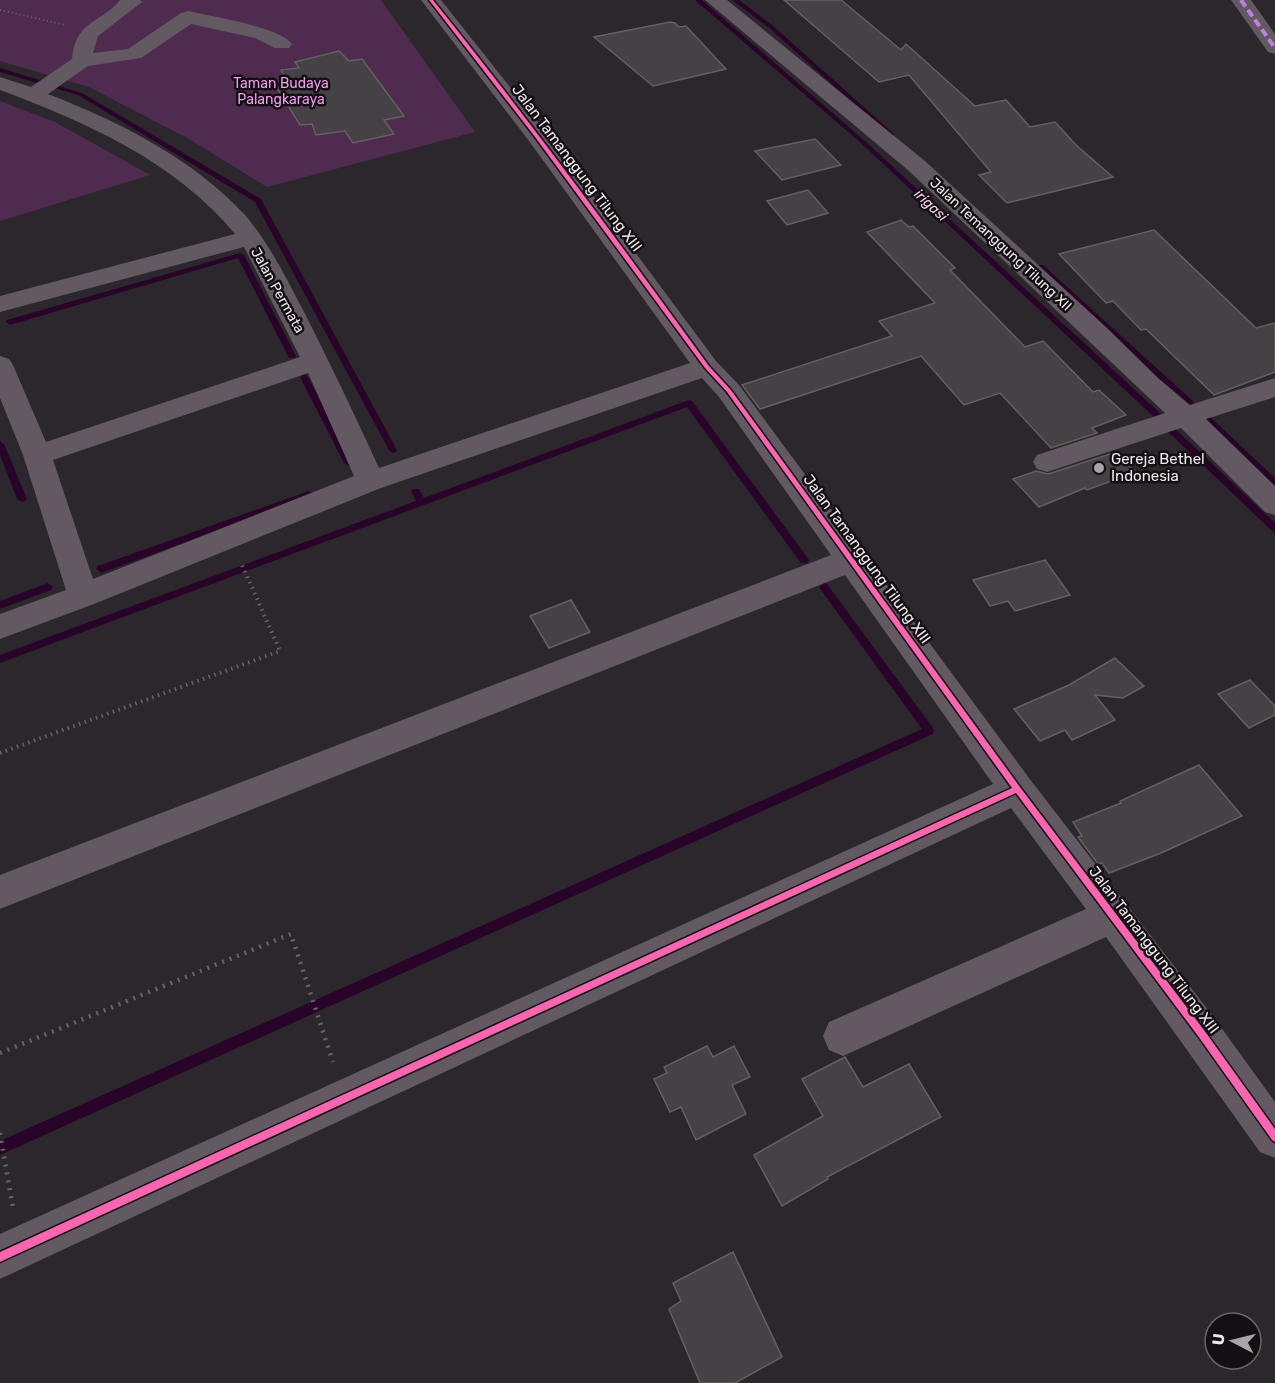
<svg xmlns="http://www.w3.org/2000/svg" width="1275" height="1383" font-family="Rubik,sans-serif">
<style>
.green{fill:#4f2c4f}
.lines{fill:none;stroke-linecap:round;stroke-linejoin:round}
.stream{fill:#290429;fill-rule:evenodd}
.building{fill:#454144;stroke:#635f62;stroke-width:1.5}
.path-far2{stroke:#696268;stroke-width:2;stroke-dasharray:1 3;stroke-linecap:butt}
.path-far1{stroke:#696268;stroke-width:4;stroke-dasharray:1.5 4.5;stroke-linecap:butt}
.path{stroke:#696268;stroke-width:4.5;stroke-dasharray:2 6;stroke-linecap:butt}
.minor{fill:#625962;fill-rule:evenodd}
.quiet{stroke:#c07fdc;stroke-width:4;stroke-dasharray:8 4;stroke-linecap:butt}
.cycleway-casing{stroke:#140f13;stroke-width:3}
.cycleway{fill:#f766af;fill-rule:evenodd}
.poi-dot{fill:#aaa4a9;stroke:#140f13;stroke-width:2}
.labels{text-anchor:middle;stroke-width:5;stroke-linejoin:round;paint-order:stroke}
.far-park-label{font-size:14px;fill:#f39def;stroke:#140f13}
.far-water-label{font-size:14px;font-style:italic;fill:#f8d4f5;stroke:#140f13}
.far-street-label{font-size:14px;fill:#eee7ed;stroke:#140f13}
.street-label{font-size:15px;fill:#eee7ed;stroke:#140f13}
.poi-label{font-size:15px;fill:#eee7ed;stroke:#140f13;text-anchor:start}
</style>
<rect width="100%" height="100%" fill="#2c272c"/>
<!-- green -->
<g class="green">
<polygon points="0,0 381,0 475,132 267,187 189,139 89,87 0,61"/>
<polygon points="0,101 55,122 150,175 0,221"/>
</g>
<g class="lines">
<!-- stream -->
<g class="stream">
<polygon points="695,0 702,0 865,141 1161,414 1161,418 1155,418 861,143"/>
<polygon points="732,0 739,0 772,25 894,134 894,136 890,136 768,27"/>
<polygon points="0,68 82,93 261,199 397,450 396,452 393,453 389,450 255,202 78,95 0,72"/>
<polygon points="240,253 244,255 296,356 295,358 289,358 288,356 238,258 13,324 10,325 6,322 7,320"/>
<polygon points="1037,265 1043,265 1194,402 1194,406 1188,406 1037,269"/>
<polygon points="304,374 308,377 354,463 352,465 349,466 344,463 300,377"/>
<polygon points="689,400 692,401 807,557 809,560 807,563 801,563 687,407 0,663 0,655 416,501 411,491 413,489 419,489 424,498"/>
<polygon points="1203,412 1206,413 1275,478 1275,486 1272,485 1200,417 1200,413"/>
<polygon points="1166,422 1169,423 1275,523 1275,533 1272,531 1163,427 1162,425"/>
<polygon points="0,441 4,444 27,499 25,501 22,502 17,499 0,455"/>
<polygon points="309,491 314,494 312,496 104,572 101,573 96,569 98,566"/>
<polygon points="48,583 53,587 51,590 0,609 0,601"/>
<polygon points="824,583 827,584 933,728 934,731 933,734 0,1155 0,1141 922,729 821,590 819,587"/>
</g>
</g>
<!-- building -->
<g class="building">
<polygon points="784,0 841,0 901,50 906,44 975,106 1006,100 1030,127 1055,122 1076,145 1113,177 1007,203 979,175 991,172 909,75 879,82"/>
<polygon points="670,22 675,23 679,27 686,26 726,69 653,86 594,37"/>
<polygon points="339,51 349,61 362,59 404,116 384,120 394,134 353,143 345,131 316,135 312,124 300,125 277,88 289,85 281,70 299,68 295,62"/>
<polygon points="815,139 841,165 782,180 755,151"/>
<polygon points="808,190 828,213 787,225 767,201"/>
<polygon points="901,220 909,227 913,226 955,268 950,270 1025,347 1043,341 1093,392 1099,390 1126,415 1092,428 1097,433 1051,448 1000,393 964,405 921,356 760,409 742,385 892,336 879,321 935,303 867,232"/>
<polygon points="1154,230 1256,328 1275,323 1275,372 1214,395 1146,329 1141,330 1113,301 1106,303 1059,254"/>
<polygon points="1116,452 1136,472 1087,490 1085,488 1039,507 1013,479 1036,471 1048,474"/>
<polygon points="1045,560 1070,595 1015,611 1008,601 990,606 973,580"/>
<polygon points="571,600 590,632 549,648 530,616"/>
<polygon points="1115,658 1144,686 1123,698 1095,695 1115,720 1072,740 1065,730 1040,741 1014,709 1069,685"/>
<polygon points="1250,680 1275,706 1275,715 1249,728 1218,694"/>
<polygon points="1199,765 1242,816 1161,853 1109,873 1102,863 1098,864 1078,837 1082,836 1073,822 1121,803 1120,801"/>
<polygon points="707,1046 713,1057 734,1046 750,1077 732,1085 746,1114 696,1140 681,1107 670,1112 654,1079 667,1073 664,1067"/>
<polygon points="845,1057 863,1087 909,1064 941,1117 827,1177 828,1179 782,1206 754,1155 823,1116 802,1079"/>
<polygon points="733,1252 782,1357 735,1383 700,1383 669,1309 681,1301 673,1283"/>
</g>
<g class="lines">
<!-- path-far2 -->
<polyline class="path-far2" points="0,10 65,25"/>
<!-- path-far1 -->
<polyline class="path-far1" points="0,753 280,651 242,565"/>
<!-- path -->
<g class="path">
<polyline points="0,1053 291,934 333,1062"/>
<polyline points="0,1133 13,1208"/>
</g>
<!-- minor -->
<g class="minor">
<path d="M 120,0 L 140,0 L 142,2 L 98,36 L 93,53 L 128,49 L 181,13 L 188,11 C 210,16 280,27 292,44 L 289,48 L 275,48 L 255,38 L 191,24 L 141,58 L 88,66 L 48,94 C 120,122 192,158 245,215 C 269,243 285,276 302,308 C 329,361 354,413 379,468 L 690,363 L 529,141 L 421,0 L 441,0 L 545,131 L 716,361 L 739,385 L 1029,778 L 1215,1019 L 1275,1102 L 1275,1158 L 1260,1152 L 1106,937 L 843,1056 L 829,1050 L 823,1036 L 829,1022 L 1086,909 L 1011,808 L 0,1279 L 0,1234 L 993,784 L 845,575 L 0,909 L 0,875 L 831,555 L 719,397 L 702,378 L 381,488 L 94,604 L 0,639 L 0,614 L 66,590 L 23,455 L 0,398 L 0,356 L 9,359 L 13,365 L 46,442 L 300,357 L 244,247 L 0,312 L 0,296 L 235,234 C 176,162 86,122 0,90 L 0,77 L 31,87 L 72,59 C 75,20 102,23 120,0 ZM 308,373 L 354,476 L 93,579 L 53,460 Z"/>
<polygon points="705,0 727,0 925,161 1107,328 1158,378 1190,405 1275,378 1275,397 1206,419 1275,486 1275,515 1265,512 1181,428 1047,472 1037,469 1033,462 1037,455 1165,413 909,171"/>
<polygon points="1231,0 1251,0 1275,34 1275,54 1268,52"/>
</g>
<!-- quiet -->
<polyline class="quiet" points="1241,0 1275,48"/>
<defs>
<path id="cycleway" d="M 429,0 L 433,0 C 529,119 619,242 709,366 L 731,390 L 1020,787 L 1204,1030 L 1275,1129 L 1275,1142 L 1272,1140 L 1198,1036 L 1016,793 L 0,1262 L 0,1252 L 1012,788 L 727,392 L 705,368 L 535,137 Z"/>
</defs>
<!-- cycleway casing -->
<use href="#cycleway" class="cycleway-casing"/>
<!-- cycleway -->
<use href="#cycleway" class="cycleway"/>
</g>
<!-- markers -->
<circle class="poi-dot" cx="1099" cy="468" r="6"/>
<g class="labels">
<!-- far-park labels -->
<g class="far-park-label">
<text x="281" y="88">Taman Budaya<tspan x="281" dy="16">Palangkaraya</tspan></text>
</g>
<!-- far-water labels -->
<g class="far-water-label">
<text transform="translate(931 205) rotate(43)" y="5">irigasi</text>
</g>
<!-- far-street labels -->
<g class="far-street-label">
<text transform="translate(1001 244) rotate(43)" y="5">Jalan Temanggung Tilung XII</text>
<text transform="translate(278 290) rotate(61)" y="5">Jalan Permata</text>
</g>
<!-- street labels -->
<g class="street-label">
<text transform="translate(577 168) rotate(53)" y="5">Jalan Tamanggung Tilung XIII</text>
<text transform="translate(867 559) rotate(54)" y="5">Jalan Tamanggung Tilung XIII</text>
<text transform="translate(1154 950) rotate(53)" y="5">Jalan Tamanggung Tilung XIII</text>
</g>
<!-- poi labels -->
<g class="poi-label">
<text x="1111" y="464">Gereja Bethel<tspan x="1111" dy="17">Indonesia</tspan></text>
</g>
</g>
<!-- north arrow -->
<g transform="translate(1233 1341) rotate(277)"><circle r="28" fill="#140f13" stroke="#6b656a" stroke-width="1.5"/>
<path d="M0-4.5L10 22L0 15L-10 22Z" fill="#aaa4a9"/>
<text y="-9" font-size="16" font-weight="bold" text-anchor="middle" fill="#eee7ed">U</text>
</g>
</svg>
